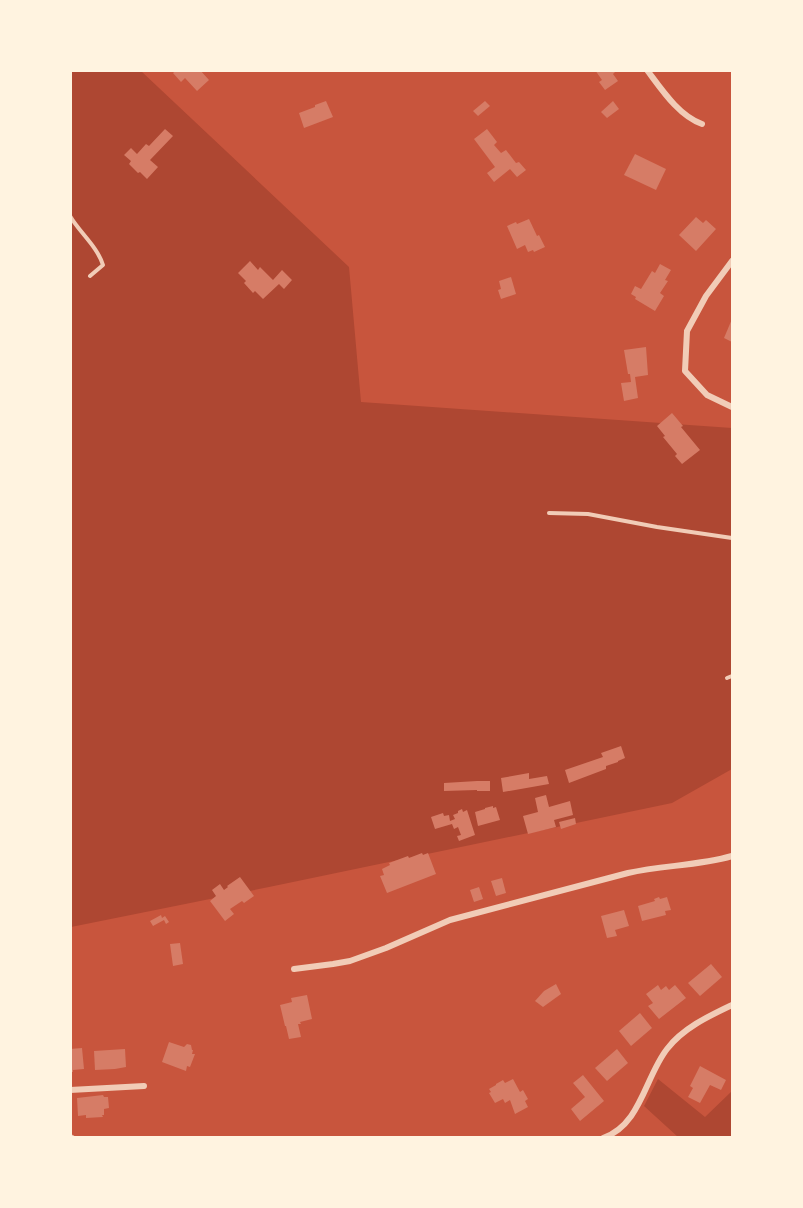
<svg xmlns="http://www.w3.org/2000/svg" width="803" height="1208" font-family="'IBM Plex Sans',sans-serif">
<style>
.green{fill:#ae4732}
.building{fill:#d67c66}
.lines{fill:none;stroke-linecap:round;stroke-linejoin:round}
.service{stroke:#f1ccb7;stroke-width:4}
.minor{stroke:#f1ccb7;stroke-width:6}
</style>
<rect width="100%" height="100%" fill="#c8553d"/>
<!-- green -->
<g class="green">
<polygon points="71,71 141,71 349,267 361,402 732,428 732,769 672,803 269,887 71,927"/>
<polygon points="658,1079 705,1117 732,1091 732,1137 678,1137 644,1106"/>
</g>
<!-- building -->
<g class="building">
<polygon points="176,70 200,70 209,80 197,91 185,78 181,82 173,73"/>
<polygon points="595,70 617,70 613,74 618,81 605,90 599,82 602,80"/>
<polygon points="326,101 333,117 304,128 299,113 315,107 315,105"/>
<polygon points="485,101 490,106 478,116 473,111"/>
<polygon points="613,101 619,109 607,118 601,112"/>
<polygon points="165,129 173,136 150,160 158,167 147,179 140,172 138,173 129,164 131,161 124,155 131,148 137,154 146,144 149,146"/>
<polygon points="487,129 497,142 494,145 501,153 506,150 516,163 519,162 526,170 517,177 510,169 494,182 487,173 495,167 474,139"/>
<polygon points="635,154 666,169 656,190 624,175"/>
<polygon points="696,217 703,223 706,220 716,229 696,251 679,235"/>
<polygon points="529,219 537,236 539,235 545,247 534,252 533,250 528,252 525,245 517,249 507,226 516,222 517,224"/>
<polygon points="250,261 258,270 260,267 273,280 282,270 292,280 284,289 279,284 263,299 255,291 253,293 244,283 246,281 238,273"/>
<polygon points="660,264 671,270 665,280 668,281 660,293 664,296 655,311 635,299 636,297 631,294 635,286 641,289 652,271 655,273"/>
<polygon points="511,277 516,294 501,299 498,290 501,289 499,281"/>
<polygon points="732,319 732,342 724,338"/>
<polygon points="646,347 648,375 635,377 638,398 624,401 621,383 631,382 630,374 628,374 624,350"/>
<polygon points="672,413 683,426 681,427 700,450 682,464 675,456 677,454 663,437 665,436 657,426"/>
<polygon points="621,746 625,758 618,761 618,762 606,766 606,769 569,783 565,770 603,757 601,753"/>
<polygon points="529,773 529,779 547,776 549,784 503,792 501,778"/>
<polygon points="477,781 490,781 490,791 477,791 477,790 444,791 444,783"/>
<polygon points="546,795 549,807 570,801 573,815 554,820 556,827 528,834 523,816 538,812 535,798"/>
<polygon points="493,806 493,808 496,807 500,820 478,826 475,812 485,809 485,808"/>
<polygon points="462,809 463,812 467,810 475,835 459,841 457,836 461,835 458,827 454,829 452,824 435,829 431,817 443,813 444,816 449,815 450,821 455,819 453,815 458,813 458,811"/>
<polygon points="575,818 576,824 561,829 559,822"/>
<polygon points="422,853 423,855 428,853 436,874 387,893 380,876 384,875 382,869 390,865 389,863 408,856 409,858"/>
<polygon points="240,877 254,896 244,903 242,901 230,909 234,914 225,921 210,901 216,896 212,890 220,884 224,890 228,887 227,886"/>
<polygon points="502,878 506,893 496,896 491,881"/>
<polygon points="479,887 483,899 474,902 470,890"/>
<polygon points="659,897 660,899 667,897 671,910 665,911 666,915 642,921 638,906 655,901 654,899"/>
<polygon points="624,910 629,926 615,930 617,936 607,938 601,916"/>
<polygon points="161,915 162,918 165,916 169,922 166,924 164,920 153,926 150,921"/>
<polygon points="180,943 183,964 173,966 170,944"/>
<polygon points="711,964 722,977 700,996 688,983"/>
<polygon points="556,984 561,994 543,1007 535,1001 544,991"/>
<polygon points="658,985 661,990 666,986 669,990 675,985 686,998 659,1019 648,1006 653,1003 646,994"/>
<polygon points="307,995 312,1019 300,1022 301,1024 298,1024 301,1037 289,1039 286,1026 285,1026 280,1005 292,1002 291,998"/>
<polygon points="640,1013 652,1028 631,1046 619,1031"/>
<polygon points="169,1042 184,1047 187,1044 191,1045 192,1050 193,1050 192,1054 195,1054 190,1067 187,1066 186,1071 162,1062"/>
<polygon points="82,1048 84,1069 73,1070 73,1072 70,1072 70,1049"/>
<polygon points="125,1049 126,1067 115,1069 95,1070 94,1051"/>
<polygon points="617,1049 628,1063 607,1081 595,1068"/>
<polygon points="700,1066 726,1080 721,1090 710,1085 700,1103 688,1097 693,1088 690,1086"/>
<polygon points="583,1075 604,1101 580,1121 571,1109 585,1097 573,1083"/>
<polygon points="513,1079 520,1092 523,1090 528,1099 525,1101 528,1107 515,1114 510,1100 505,1103 503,1099 495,1103 489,1093 491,1092 489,1089 496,1085 496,1084 503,1080 505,1083"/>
<polygon points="103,1095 104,1097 108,1097 109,1108 104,1109 104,1115 102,1115 103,1117 86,1118 86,1115 78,1116 77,1098"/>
</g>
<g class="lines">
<!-- service -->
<g class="service">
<path d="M 70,216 C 80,233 97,246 103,265 L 90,276"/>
<polyline points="549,513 588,514 657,527 732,538"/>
<polyline points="727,678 732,676"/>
</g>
<!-- minor -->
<g class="minor">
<path d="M 647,70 C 662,90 679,116 702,124"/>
<polyline points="732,261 706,296 687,331 685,371 707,395 732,407"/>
<path d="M 294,969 L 333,964 L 350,961 L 386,948 L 450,920 L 628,873 C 663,865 698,866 732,856"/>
<polyline points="70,1090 144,1086"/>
<polyline points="70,1137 72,1138"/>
<path d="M 603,1138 C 641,1125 645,1077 667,1049 C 683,1028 709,1016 732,1005"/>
</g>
</g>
<!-- border -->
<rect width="803" height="1208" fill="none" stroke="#fff3e0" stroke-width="144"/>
</svg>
